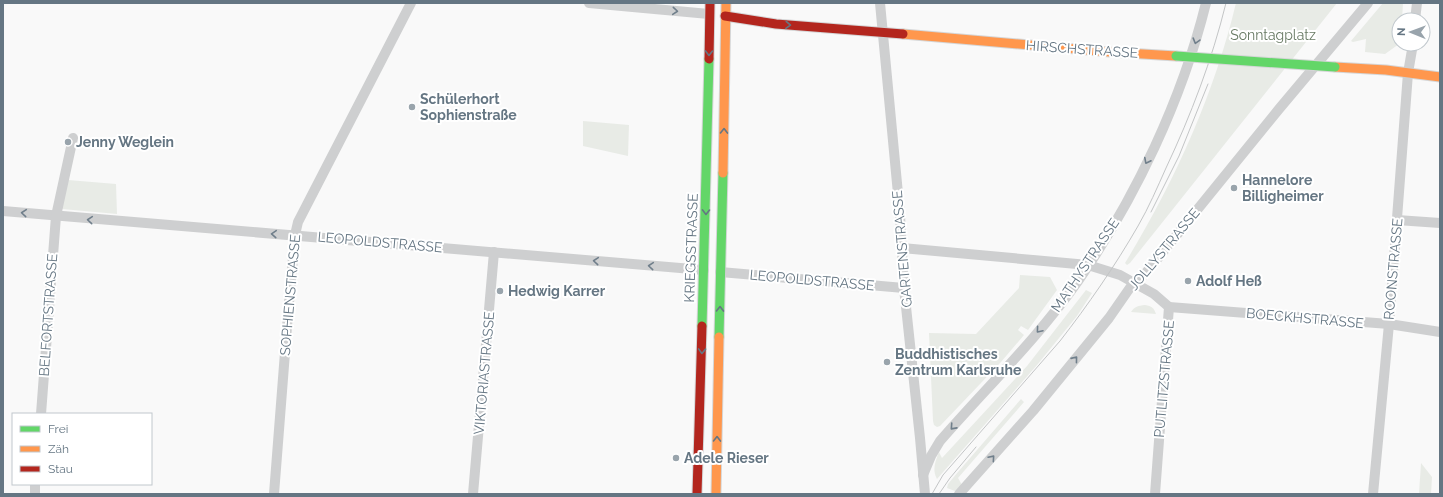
<svg xmlns="http://www.w3.org/2000/svg" width="1443" height="497" font-family="Raleway,sans-serif">
<style>
.green{fill:#e8ebe6}
.lines{fill:none;stroke-linecap:round;stroke-linejoin:round}
.fast-casing{stroke:#d5d6d7;stroke-width:11}
.slow-casing{stroke:#d5d6d7;stroke-width:11}
.jam-casing{stroke:#d5d6d7;stroke-width:11}
.street{stroke:#cecfd0;stroke-width:10}
.fast{stroke:#63d668;stroke-width:9}
.slow{stroke:#ff974d;stroke-width:9}
.jam{stroke:#b3261e;stroke-width:9}
.tram{stroke:#c3c5c6;stroke-width:1}
.fast-bridge-casing{stroke:#d5d6d7;stroke-width:11;stroke-linecap:butt}
.fast-bridge{stroke:#63d668;stroke-width:9}
.oneway{stroke:#707f8b}
.oneway2{stroke:#657683}
.poi-dot{fill:#99a4ac;stroke:#fff;stroke-width:1.5}
.labels{text-anchor:middle;stroke-width:4;stroke-linejoin:round;paint-order:stroke}
.park-label{font-size:14px;fill:#687a64;stroke:#fff}
.street-label{font-size:14px;fill:#657683;stroke:#fff}
.poi-label{font-size:14px;font-weight:bold;fill:#657683;stroke:#fff;text-anchor:start}
</style>
<rect width="100%" height="100%" fill="#f9f9f9"/>
<!-- green -->
<g class="green">
<path d="M 1236,3 L 1337,3 L 1130,263 L 1127,265 L 1125,263 C 1174,183 1214,95 1236,3 Z"/>
<polygon points="1383,3 1403,3 1402,20 1399,20 1399,44 1385,54 1365,52 1366,39 1353,42 1351,41"/>
<polygon points="583,121 629,125 628,156 583,146"/>
<polygon points="68,180 116,184 117,214 62,209"/>
<polygon points="1020,275 1050,277 1057,290 1028,330 1021,326 1018,330 1024,335 1001,362 940,426 937,427 934,425 933,421 929,333 976,334 1019,288"/>
<path d="M 1086,290 L 1092,293 L 1077,316 L 1037,365 L 937,479 C 932,470 935,462 939,452 L 942,458 L 1027,366 Z"/>
<path d="M 1145,305 C 1152,306 1154,308 1156,314 L 1131,312 C 1135,306 1138,306 1145,305 Z"/>
<polygon points="1021,399 1024,402 958,478 962,485 955,491 947,488 948,484 958,472"/>
<polygon points="1421,463 1432,477 1431,494 1419,494"/>
</g>
<g class="lines">
<defs>
<g id="fast">
<polyline points="702,326 709,59"/>
<polyline points="719,337 723,173"/>
</g>
<g id="slow">
<polyline points="903,34 1110,52 1176,56"/>
<polyline points="1335,67 1386,70 1440,77"/>
<polyline points="723,173 726,3"/>
<polyline points="716,494 719,337"/>
</g>
<g id="jam">
<polyline points="725,16 776,24 903,34"/>
<polyline points="709,59 710,3"/>
<polyline points="697,494 702,326"/>
</g>
</defs>
<!-- fast casing -->
<use href="#fast" class="fast-casing"/>
<!-- slow casing -->
<use href="#slow" class="slow-casing"/>
<!-- jam casing -->
<use href="#jam" class="jam-casing"/>
<!-- street -->
<g class="street">
<polyline points="589,3 709,14"/>
<polyline points="880,3 900,215 904,288 920,438 925,494"/>
<polyline points="1415,20 1417,3"/>
<polyline points="3,211 704,270"/>
<polyline points="1397,220 1440,223"/>
<polyline points="902,248 1088,265 1120,275 1154,294 1169,307 1155,494"/>
<polyline points="720,272 904,288"/>
<polyline points="1169,307 1389,324 1440,332"/>
<polyline points="41,414 56,216 73,138"/>
<path d="M 923,475 L 931,456 L 940,441 C 986,388 1037,339 1078,281 C 1135,199 1182,100 1206,3"/>
<polyline points="35,494 35,484"/>
<polyline points="274,494 288,314 295,235 298,222 411,3"/>
<polyline points="473,494 494,252"/>
<polyline points="959,494 1033,411 1109,318 1134,282 1145,274 1279,109 1368,3"/>
<polyline points="1373,494 1389,324 1408,73 1413,44"/>
</g>
<!-- fast -->
<use href="#fast" class="fast"/>
<!-- slow -->
<use href="#slow" class="slow"/>
<!-- jam -->
<use href="#jam" class="jam"/>
<!-- tram -->
<g class="tram">
<polyline points="1151,212 1179,156 1208,84"/>
<path d="M 932,494 L 943,475 L 1060,341 C 1088,305 1115,266 1138,226 C 1149,207 1157,188 1166,168 C 1191,115 1212,60 1226,3"/>
<polyline points="939,494 950,478 976,447"/>
</g>
<defs>
<polyline id="fast-bridge" points="1176,56 1335,67"/>
</defs>
<!-- fast-bridge casing -->
<use href="#fast-bridge" class="fast-bridge-casing"/>
<!-- fast-bridge -->
<use href="#fast-bridge" class="fast-bridge"/>
</g>
<!-- one-way arrows -->
<defs><path id="oneway-chevron" d="M-2-3.5L2.5 0L-2 3.5" fill="none" stroke-width="1.6" stroke-linecap="round" stroke-linejoin="round"/></defs>
<g class="oneway">
<use href="#oneway-chevron" transform="translate(675 11) rotate(5)"/>
<use href="#oneway-chevron" transform="translate(1196 41) rotate(106)"/>
<use href="#oneway-chevron" transform="translate(1147 161) rotate(117)"/>
<use href="#oneway-chevron" transform="translate(24 213) rotate(-175)"/>
<use href="#oneway-chevron" transform="translate(90 220) rotate(-175)"/>
<use href="#oneway-chevron" transform="translate(274 234) rotate(-176)"/>
<use href="#oneway-chevron" transform="translate(596 261) rotate(-175)"/>
<use href="#oneway-chevron" transform="translate(651 266) rotate(-175)"/>
<use href="#oneway-chevron" transform="translate(1039 330) rotate(130)"/>
<use href="#oneway-chevron" transform="translate(1075 359) rotate(-51)"/>
<use href="#oneway-chevron" transform="translate(953 427) rotate(132)"/>
<use href="#oneway-chevron" transform="translate(992 458) rotate(-49)"/>
</g>
<g class="oneway2">
<use href="#oneway-chevron" transform="translate(788 25) rotate(3)"/>
<use href="#oneway-chevron" transform="translate(709 53) rotate(91)"/>
<use href="#oneway-chevron" transform="translate(724 131) rotate(-89)"/>
<use href="#oneway-chevron" transform="translate(706 212) rotate(91)"/>
<use href="#oneway-chevron" transform="translate(720 309) rotate(-89)"/>
<use href="#oneway-chevron" transform="translate(702 351) rotate(92)"/>
<use href="#oneway-chevron" transform="translate(717 439) rotate(-89)"/>
</g>
<!-- markers -->
<g class="poi-dot">
<circle cx="412" cy="107" r="4"/>
<circle cx="68" cy="142" r="4"/>
<circle cx="1234" cy="188" r="4"/>
<circle cx="1188" cy="281" r="4"/>
<circle cx="500" cy="291" r="4"/>
<circle cx="887" cy="362" r="4"/>
<circle cx="676" cy="458" r="4"/>
</g>
<g class="labels">
<!-- park labels -->
<g class="park-label">
<text x="1273" y="40">Sonntagplatz</text>
</g>
<!-- street labels -->
<g class="street-label">
<text transform="translate(1082 49) rotate(4)" y="5">HIRSCHSTRASSE</text>
<text transform="translate(380 242) rotate(5)" y="5">LEOPOLDSTRASSE</text>
<text transform="translate(691 248) rotate(-88)" y="5">KRIEGSSTRASSE</text>
<text transform="translate(902 249) rotate(-95)" y="5">GARTENSTRASSE</text>
<text transform="translate(1164 249) rotate(-50)" y="5">JOLLYSTRASSE</text>
<text transform="translate(1085 265) rotate(-56)" y="5">MATHYSTRASSE</text>
<text transform="translate(1393 269) rotate(-85)" y="5">ROONSTRASSE</text>
<text transform="translate(812 280) rotate(5)" y="5">LEOPOLDSTRASSE</text>
<text transform="translate(290 295) rotate(-85)" y="5">SOPHIENSTRASSE</text>
<text transform="translate(48 315) rotate(-86)" y="5">BELFORTSTRASSE</text>
<text transform="translate(1305 318) rotate(5)" y="5">BOECKHSTRASSE</text>
<text transform="translate(484 373) rotate(-85)" y="5">VIKTORIASTRASSE</text>
<text transform="translate(1164 379) rotate(-85)" y="5">PUTLITZSTRASSE</text>
</g>
<!-- poi labels -->
<g class="poi-label">
<text x="420" y="104">Schülerhort<tspan x="420" dy="16">Sophienstraße</tspan></text>
<text x="76" y="147">Jenny Weglein</text>
<text x="1242" y="185">Hannelore<tspan x="1242" dy="16">Billigheimer</tspan></text>
<text x="1196" y="286">Adolf Heß</text>
<text x="508" y="296">Hedwig Karrer</text>
<text x="895" y="359">Buddhistisches<tspan x="895" dy="16">Zentrum Karlsruhe</tspan></text>
<text x="684" y="463">Adele Rieser</text>
</g>
</g>
<!-- border -->
<rect width="1443" height="497" fill="none" stroke="#657683" stroke-width="8"/>
<!-- legend -->
<rect x="12" y="413" width="140" height="72" fill="#ffffff" stroke="#c1c8cd"/>
<rect x="20" y="426" width="20" height="6" fill="#63d668" stroke="#c1c8cd"/>
<text x="48" y="433" font-size="12" fill="#657683">Frei</text>
<rect x="20" y="446" width="20" height="6" fill="#ff974d" stroke="#c1c8cd"/>
<text x="48" y="453" font-size="12" fill="#657683">Zäh</text>
<rect x="20" y="466" width="20" height="6" fill="#b3261e" stroke="#c1c8cd"/>
<text x="48" y="473" font-size="12" fill="#657683">Stau</text>
<!-- north arrow -->
<g transform="translate(1411 32) rotate(271)"><circle r="19" fill="#ffffff" stroke="#c1c8cd"/>
<path d="M0-3L7 15L0 10L-7 15Z" fill="#99a4ac"/>
<text y="-6" font-size="11" font-weight="bold" text-anchor="middle" fill="#657683">N</text>
</g>
</svg>
